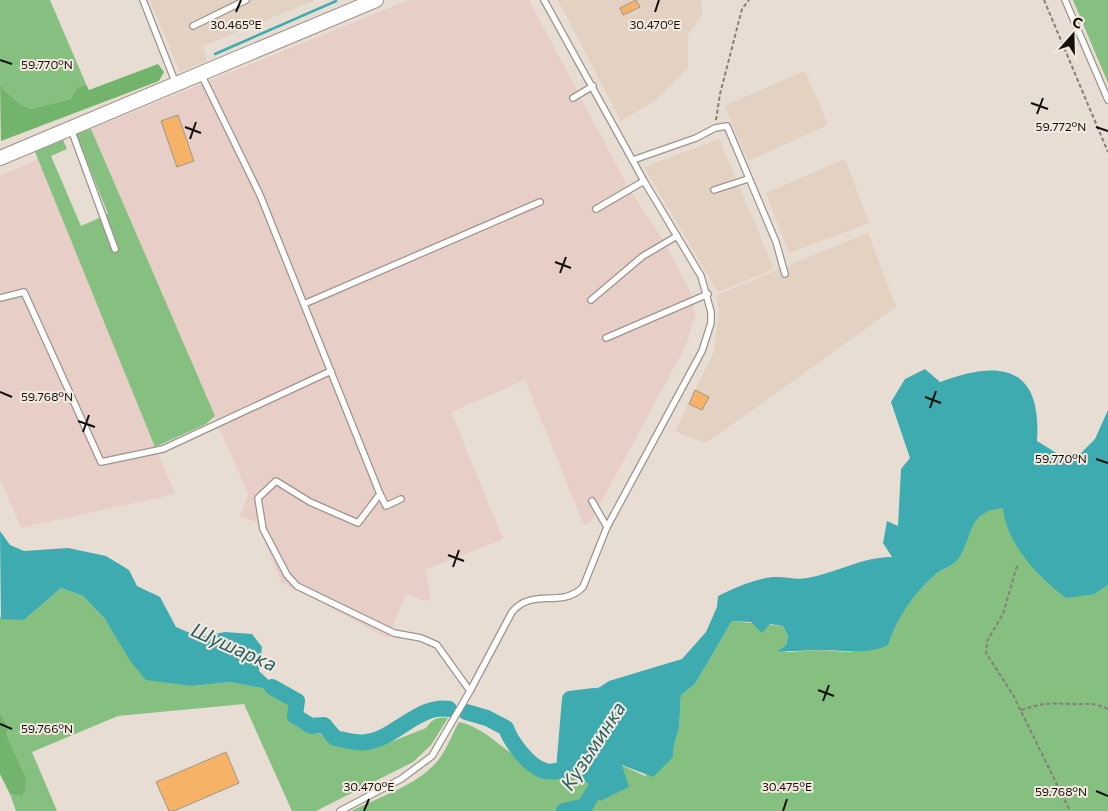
<svg xmlns="http://www.w3.org/2000/svg" width="1108" height="811" font-family="Commissioner,sans-serif">
<style>
.commercial{fill:#e7cec7}
.industrial{fill:#e3d1c1}
.green{fill:#86c080}
.forest{fill:#73b46c}
.water{fill:#3eabb0}
.lines{fill:none;stroke-linecap:round;stroke-linejoin:round}
.stream{stroke:#3eabb0;stroke-width:2.5}
.river{stroke:#3eabb0;stroke-width:16}
.building{fill:#f6b267;stroke:#9f968c}
.service-casing{stroke:#9d948b;stroke-width:8}
.tertiary-casing{stroke:#9d948b;stroke-width:16}
.path{stroke:#867f78;stroke-width:2;stroke-dasharray:4 2.5;stroke-linecap:butt}
.service{stroke:#fff;stroke-width:5.5}
.tertiary{stroke:#fff;stroke-width:14}
.ticks{fill:none;stroke:#13100c;stroke-width:2}
.labels{text-anchor:middle;stroke-width:4;stroke-linejoin:round;paint-order:stroke}
.water-label{font-size:20px;font-style:italic;fill:#266164;stroke:#f4eae0}
.ticks-label{font-size:12px;text-anchor:middle;fill:#13100c;stroke:#f4eae0;stroke-width:4;stroke-linejoin:round;paint-order:stroke}
</style>
<rect width="100%" height="100%" fill="#e7ddd3"/>
<!-- commercial -->
<g class="commercial">
<polygon points="409,0 529,0 629,189 660,235 690,291 695,316 686,345 591,521 584,525 525,380 451,412 503,539 425,570 431,599 425,601 406,594 388,638 281,582 257,522 240,516 248,494 91,129"/>
<polygon points="38,159 175,494 21,528 0,478 0,176"/>
</g>
<!-- industrial -->
<g class="industrial">
<polygon points="150,0 315,0 203,46 207,61 180,72"/>
<polygon points="558,0 701,0 702,16 688,34 688,68 656,100 621,121"/>
<polygon points="805,71 828,125 748,161 724,106"/>
<polygon points="719,139 774,269 718,292 644,167"/>
<polygon points="845,159 869,223 789,253 766,193"/>
<polygon points="868,233 896,307 712,439 706,442 699,441 675,431 714,352 719,311 717,295"/>
</g>
<!-- green -->
<g class="green">
<polygon points="0,0 50,0 86,84 77,88 70,99 31,109 22,105 4,90 0,83"/>
<polygon points="1073,0 1108,0 1108,83"/>
<polygon points="91,129 215,416 206,424 155,447 35,152 63,140 67,149 51,156 81,226 108,214 76,134"/>
<path d="M 1003,507 L 1095,594 L 1108,585 L 1108,811 L 351,811 C 377,798 412,787 433,766 C 445,755 451,736 459,722 C 482,727 496,743 515,756 L 521,746 L 532,758 L 532,765 L 540,765 L 544,769 L 572,776 L 567,769 L 590,785 L 621,765 L 645,776 L 673,757 L 674,745 L 679,728 L 681,695 L 695,684 L 732,621 L 783,626 L 788,636 L 786,645 L 778,650 L 788,652 L 819,650 L 850,652 L 888,644 C 897,617 915,592 937,573 C 944,568 955,565 959,558 C 976,532 964,514 1003,507 Z"/>
<path d="M 61,588 L 83,596 L 105,619 L 117,637 L 192,686 L 230,682 L 257,687 L 272,690 L 293,704 L 289,718 L 294,725 L 310,734 L 320,734 L 335,744 L 352,749 L 373,749 L 426,728 C 432,720 437,716 448,718 L 431,745 L 413,762 L 316,811 L 292,811 L 244,704 L 118,716 L 32,752 L 57,811 L 16,811 L 10,794 L 21,796 L 26,778 L 7,735 L 8,727 L 0,712 L 0,617 L 24,620 Z"/>
</g>
<!-- forest -->
<g class="forest">
<polygon points="158,64 164,72 159,81 1,141 0,83 4,90 22,105 31,109 70,99 77,88 86,84 89,90"/>
<polygon points="0,712 8,727 7,735 26,778 25,791 21,796 10,794 0,774"/>
</g>
<!-- water -->
<g class="water">
<path d="M 925,369 L 940,382 C 1001,359 1042,366 1037,441 L 1058,454 L 1081,453 L 1095,439 L 1108,410 L 1108,585 L 1095,594 L 1066,598 C 1038,577 1007,545 1003,508 C 966,512 975,534 959,558 C 955,565 944,568 937,573 C 915,592 897,617 888,645 C 865,656 841,649 817,650 C 804,650 791,652 777,651 L 786,645 L 788,636 L 783,626 L 770,624 L 762,633 L 751,622 L 732,621 L 695,684 L 681,695 L 679,728 L 674,745 L 673,757 L 653,777 L 622,765 L 629,787 L 600,801 L 590,785 L 567,769 L 571,698 L 600,687 L 609,681 L 682,659 L 706,632 L 717,607 L 718,596 C 733,588 759,577 776,577 C 787,577 796,580 807,578 C 836,573 862,557 892,557 L 883,543 L 887,521 L 898,526 L 901,469 L 910,458 L 891,402 L 905,379 Z"/>
<polygon points="0,531 10,545 24,551 68,548 106,556 129,570 137,586 160,597 176,627 199,637 225,632 252,634 262,647 259,671 274,685 292,695 289,700 272,690 230,682 192,686 146,680 131,662 105,619 83,596 61,588 24,620 1,619"/>
</g>
<g class="lines">
<!-- stream -->
<polyline class="stream" points="215,54 336,1"/>
<!-- river -->
<g class="river">
<path d="M 272,687 L 297,701 L 295,716 L 311,726 L 324,725 L 335,738 C 345,740 357,744 366,742 C 395,739 418,704 449,709"/>
<path d="M 466,712 L 487,718 L 506,728 C 511,742 529,767 545,771 C 550,773 559,770 564,770 L 570,699 L 594,696"/>
<polyline points="564,811 585,806 605,773"/>
</g>
</g>
<!-- building -->
<g class="building">
<polygon points="636,0 640,7 623,15 620,8"/>
<polygon points="178,115 194,161 177,167 161,121"/>
<polygon points="695,390 709,397 702,410 689,404"/>
<polygon points="226,752 239,783 174,811 169,811 156,782"/>
</g>
<g class="lines">
<defs>
<g id="service">
<polyline points="143,0 176,84"/>
<polyline points="1065,0 1108,100"/>
<polyline points="193,26 246,0"/>
<polyline points="201,74 260,195 380,494 358,523 310,502 276,481 258,498 263,529 287,575 297,586 394,633 421,638 437,645 470,691"/>
<polyline points="573,98 593,86"/>
<polyline points="71,129 115,249"/>
<polyline points="633,160 696,138 715,128 727,126 776,242 785,274"/>
<polyline points="714,190 748,179"/>
<polyline points="596,209 644,181"/>
<polyline points="0,298 24,292 101,462 163,449 331,371"/>
<polyline points="591,300 643,256 677,236"/>
<polyline points="304,304 540,202"/>
<polyline points="606,338 708,294"/>
<polyline points="380,494 386,506 401,499"/>
<polyline points="592,501 607,527"/>
<path d="M 340,811 L 401,779 L 432,756 L 470,691 L 512,612 C 533,587 562,609 583,587 L 607,527 L 702,351 L 711,323 L 711,312 L 701,276 L 644,181 L 544,0"/>
</g>
<polyline id="tertiary" points="0,158 376,0"/>
</defs>
<!-- service casing -->
<use href="#service" class="service-casing"/>
<!-- tertiary casing -->
<use href="#tertiary" class="tertiary-casing"/>
<!-- path -->
<g class="path">
<polyline points="1044,0 1108,152"/>
<polyline points="716,120 720,94 742,9 749,0"/>
<polyline points="1017,566 1003,614 987,641 986,653 1013,695 1070,811"/>
<path d="M 1021,710 C 1043,703 1048,703 1070,704 C 1087,705 1091,701 1108,709"/>
</g>
<!-- service -->
<use href="#service" class="service"/>
<!-- tertiary -->
<use href="#tertiary" class="tertiary"/>
</g>
<!-- ticks -->
<path class="ticks" d="M 236,12 L 241,0M 655,12 L 659,0M 0,60 L 12,64M 1031,103 L 1048,109M 1037,114 L 1043,98M 185,127 L 201,133M 1096,127 L 1108,131M 190,139 L 196,122M 555,262 L 571,268M 560,273 L 566,257M 0,392 L 12,397M 925,397 L 941,403M 930,408 L 936,391M 78,421 L 95,427M 83,432 L 89,415M 1096,459 L 1108,463M 448,555 L 464,561M 453,567 L 459,550M 818,690 L 834,696M 823,701 L 829,685M 0,724 L 12,729M 1096,791 L 1108,796M 364,811 L 369,799M 783,811 L 787,799"/>
<g class="labels">
<!-- water labels -->
<g class="water-label">
<text transform="translate(234 647) rotate(24)" y="7">Шушарка</text>
<text transform="translate(593 746) rotate(-57)" y="7">Кузьминка</text>
</g>
</g>
<g class="ticks-label">
<text x="236" y="29">30.465°E</text>
<text x="655" y="29">30.470°E</text>
<text x="47" y="69">59.770°N</text>
<text x="1061" y="131">59.772°N</text>
<text x="47" y="401">59.768°N</text>
<text x="1061" y="463">59.770°N</text>
<text x="47" y="733">59.766°N</text>
<text x="369" y="791">30.470°E</text>
<text x="787" y="791">30.475°E</text>
<text x="1061" y="796">59.768°N</text>
</g>
<!-- north arrow -->
<g transform="translate(1073 35) rotate(20)" stroke="#f4eae0" stroke-width="4" paint-order="stroke">
<path d="M0-4L9 19L0 12L-9 19Z" fill="#13100c"/>
<text y="-8" font-size="14" font-weight="bold" text-anchor="middle" fill="#13100c">С</text>
</g>
</svg>
